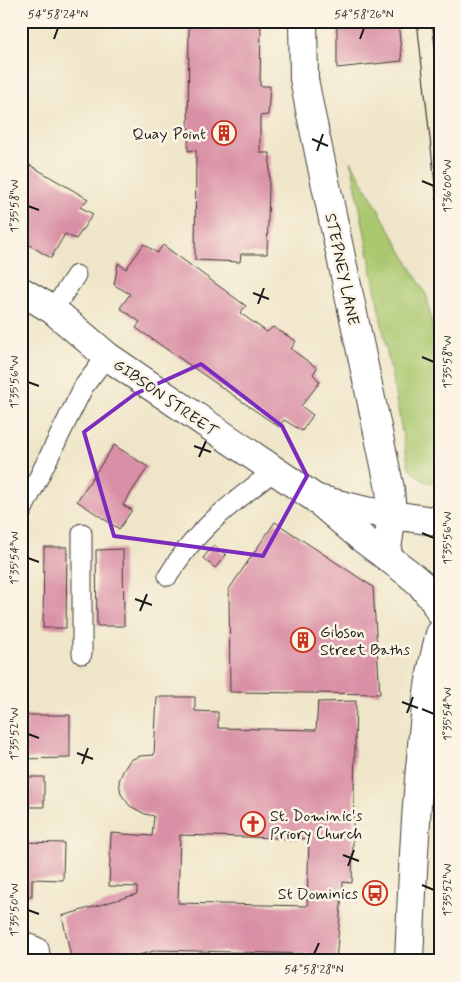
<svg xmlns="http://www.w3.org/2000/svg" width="461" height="982" font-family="Mynerve,sans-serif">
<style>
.green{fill:#aac870;stroke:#637246}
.building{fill:#d98fa5;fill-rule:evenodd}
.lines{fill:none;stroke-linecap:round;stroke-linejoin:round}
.lane-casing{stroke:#3c3a36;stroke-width:21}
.street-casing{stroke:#3c3a36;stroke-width:30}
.secondary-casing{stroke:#3c3a36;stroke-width:30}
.primary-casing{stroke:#3c3a36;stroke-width:30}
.lane{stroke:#fff;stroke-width:19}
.street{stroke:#fff;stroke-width:28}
.secondary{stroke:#fff;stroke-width:28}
.primary{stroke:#fff;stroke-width:28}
.tram{stroke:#1c1c1c;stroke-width:1}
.marked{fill:none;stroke:#7b2cbf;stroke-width:4;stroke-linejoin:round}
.ticks{fill:none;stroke:#1c1c1c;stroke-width:2}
.labels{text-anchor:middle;stroke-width:5;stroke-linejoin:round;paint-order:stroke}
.poi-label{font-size:16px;fill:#1c1c1c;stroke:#fcf5e5;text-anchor:end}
.street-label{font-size:16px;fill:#1c1c1c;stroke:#fcf5e5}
.neatline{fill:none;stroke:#1c1c1c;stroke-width:2}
.ticks-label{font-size:12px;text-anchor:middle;fill:#1c1c1c}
</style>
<rect width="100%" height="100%" fill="#fcf5e5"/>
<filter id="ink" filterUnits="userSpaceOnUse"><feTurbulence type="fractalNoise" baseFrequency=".02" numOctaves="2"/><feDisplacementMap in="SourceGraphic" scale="10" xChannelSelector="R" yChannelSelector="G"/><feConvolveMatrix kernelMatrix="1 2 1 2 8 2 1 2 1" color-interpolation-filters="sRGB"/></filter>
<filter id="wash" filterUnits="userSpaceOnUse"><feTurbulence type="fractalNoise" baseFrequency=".0096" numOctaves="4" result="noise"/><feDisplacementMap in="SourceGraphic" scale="20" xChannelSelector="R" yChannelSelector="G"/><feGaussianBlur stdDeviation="1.12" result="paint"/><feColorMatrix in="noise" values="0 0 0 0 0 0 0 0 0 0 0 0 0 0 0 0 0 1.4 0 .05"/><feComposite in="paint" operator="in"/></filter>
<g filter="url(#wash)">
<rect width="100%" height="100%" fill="#efe6c9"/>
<!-- green -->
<path class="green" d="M 351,161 L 427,296 L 440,373 L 440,481 C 428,487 417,476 409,468 Z"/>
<g id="blocks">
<!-- building -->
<g class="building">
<polygon points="189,21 261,21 260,86 270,86 268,115 260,116 260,153 270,153 267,254 241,254 240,262 195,260 196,150 188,151"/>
<polygon points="337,21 398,21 402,61 337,68"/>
<polygon points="21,160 88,199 80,207 93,214 76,239 65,234 51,258 21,240"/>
<polygon points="144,244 157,253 163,245 246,306 240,313 267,332 273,327 296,341 291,349 317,368 313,374 320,382 301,406 313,415 302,431 284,420 279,427 136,328 140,322 120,308 130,294 114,285 118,263 126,269"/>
<polygon points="114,445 148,467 123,505 132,510 119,529 77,501"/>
<polygon points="275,522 373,587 380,694 230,692 229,589"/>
<polygon points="214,545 226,555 215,568 203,558"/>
<polygon points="44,547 67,547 66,628 43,628"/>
<polygon points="123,549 124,626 97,626 96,550"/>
<path d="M 157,697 L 195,697 L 195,711 L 218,712 L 218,728 L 316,730 L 318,702 L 356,701 L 352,883 L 343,882 L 336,961 L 307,961 L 308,954 L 158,950 L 116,961 L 72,961 L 62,916 L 137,894 L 137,887 L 109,886 L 111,833 L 152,836 L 154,816 L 145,814 L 130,806 L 121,794 L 119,781 L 123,771 L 130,760 L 140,756 L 154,755 ZM 180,835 L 309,839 L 307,906 L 178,903 Z"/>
<polygon points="21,715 70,715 70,758 21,759"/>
<rect x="21" y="777" width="23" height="30"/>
<polygon points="21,842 64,843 63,880 32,879 32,896 21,896"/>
</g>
</g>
</g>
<g filter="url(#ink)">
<use href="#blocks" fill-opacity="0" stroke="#3c3a36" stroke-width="1"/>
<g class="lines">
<defs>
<g id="lane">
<polyline points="53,310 76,275"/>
<polyline points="21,513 84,386 107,356"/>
<polyline points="82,533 82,654"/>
<path d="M 168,576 C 196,529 231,504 274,471"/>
</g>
<g id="street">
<polyline points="303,21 304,79 310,110 390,489 392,515 386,556"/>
<polyline points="21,945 35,951 36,961"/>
</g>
<g id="secondary">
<polyline points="21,291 53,310 107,356 315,498 363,539 407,572 420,583 434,601 440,612"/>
<polyline points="318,499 366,511 440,522"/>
</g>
<path id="primary" d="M 409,961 C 412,893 414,826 421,758 C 424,716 429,675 440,634"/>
</defs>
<!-- lane casing -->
<use href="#lane" class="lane-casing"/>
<!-- street casing -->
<use href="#street" class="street-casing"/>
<!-- secondary casing -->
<use href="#secondary" class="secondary-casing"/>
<!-- primary casing -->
<use href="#primary" class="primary-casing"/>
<!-- lane -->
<use href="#lane" class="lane"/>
<!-- street -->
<use href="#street" class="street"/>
<!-- secondary -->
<use href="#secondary" class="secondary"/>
<!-- primary -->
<use href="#primary" class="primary"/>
<!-- tram -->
<g class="tram">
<polyline points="417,21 440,229"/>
<polyline points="432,21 440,90"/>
</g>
</g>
</g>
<!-- marked area -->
<path class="marked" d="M 201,364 L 282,426 L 307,476 L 263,556 L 114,536 L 84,432 L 135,394 Z"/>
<!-- ticks -->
<path class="ticks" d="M 54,39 L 58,28M 360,39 L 364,28M 312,139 L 328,146M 317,151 L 323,134M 422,181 L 434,186M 28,206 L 39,210M 253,293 L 269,299M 258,304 L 264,288M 422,357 L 434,362M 28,382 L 39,386M 194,446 L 211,452M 199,457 L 206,441M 422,533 L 434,538M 28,558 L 39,562M 135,599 L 152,605M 140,611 L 147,594M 402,702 L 418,708M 422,709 L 434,714M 407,713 L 413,697M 28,734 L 39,738M 77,753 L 93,759M 82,764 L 88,748M 343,855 L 359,861M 348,866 L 354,850M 422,885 L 434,890M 28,910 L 39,914M 314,954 L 319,943"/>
<!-- icons -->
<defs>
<symbol id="building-ring" viewBox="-11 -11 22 22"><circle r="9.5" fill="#fcf5e5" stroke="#c8321e" stroke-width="1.5"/><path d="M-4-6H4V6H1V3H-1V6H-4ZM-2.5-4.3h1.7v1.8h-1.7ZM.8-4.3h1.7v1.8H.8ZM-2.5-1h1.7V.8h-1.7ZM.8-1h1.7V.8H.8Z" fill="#c8321e"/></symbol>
<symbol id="church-ring" viewBox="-11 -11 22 22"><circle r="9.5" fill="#fcf5e5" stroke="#c8321e" stroke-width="1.5"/><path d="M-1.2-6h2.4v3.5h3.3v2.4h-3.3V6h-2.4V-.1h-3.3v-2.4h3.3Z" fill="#c8321e"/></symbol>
<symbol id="bus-ring" viewBox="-11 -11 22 22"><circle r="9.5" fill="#fcf5e5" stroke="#c8321e" stroke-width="1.5"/><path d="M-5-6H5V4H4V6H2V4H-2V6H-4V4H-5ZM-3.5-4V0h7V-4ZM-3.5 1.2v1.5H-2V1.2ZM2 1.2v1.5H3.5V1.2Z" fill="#c8321e"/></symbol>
</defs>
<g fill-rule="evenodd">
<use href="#building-ring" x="210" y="119" width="28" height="28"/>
<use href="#building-ring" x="289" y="626" width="28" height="28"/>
<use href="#church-ring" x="239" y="810" width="28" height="28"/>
<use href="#bus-ring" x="361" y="879" width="28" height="28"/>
</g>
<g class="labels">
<!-- poi labels -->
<g class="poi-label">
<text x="206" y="139">Quay Point</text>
<text x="320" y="637" text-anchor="start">Gibson<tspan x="320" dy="18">Street Baths</tspan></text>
<text x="270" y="821" text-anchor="start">St. Dominic's<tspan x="270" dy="18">Priory Church</tspan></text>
<text x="358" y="899">St Dominics</text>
</g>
<!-- street labels -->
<g class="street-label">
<text transform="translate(343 269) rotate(78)" y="6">STEPNEY LANE</text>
<text transform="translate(166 397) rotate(35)" y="6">GIBSON STREET</text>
</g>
</g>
<!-- margin -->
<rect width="461" height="982" fill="none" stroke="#fcf5e5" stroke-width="55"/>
<rect x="28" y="28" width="406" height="926" class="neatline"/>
<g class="ticks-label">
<text x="58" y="18">54°58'24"N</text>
<text x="364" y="18">54°58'26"N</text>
<text transform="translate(447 186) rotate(-90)" y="4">1°36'00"W</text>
<text transform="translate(14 206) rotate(-90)" y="4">1°35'58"W</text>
<text transform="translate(447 362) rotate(-90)" y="4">1°35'58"W</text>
<text transform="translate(14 382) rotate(-90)" y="4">1°35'56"W</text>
<text transform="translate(447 538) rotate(-90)" y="4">1°35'56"W</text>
<text transform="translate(14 558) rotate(-90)" y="4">1°35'54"W</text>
<text transform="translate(447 714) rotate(-90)" y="4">1°35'54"W</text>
<text transform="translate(14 734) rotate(-90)" y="4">1°35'52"W</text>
<text transform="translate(447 890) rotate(-90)" y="4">1°35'52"W</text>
<text transform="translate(14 910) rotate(-90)" y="4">1°35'50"W</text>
<text x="314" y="973">54°58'28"N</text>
</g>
</svg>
